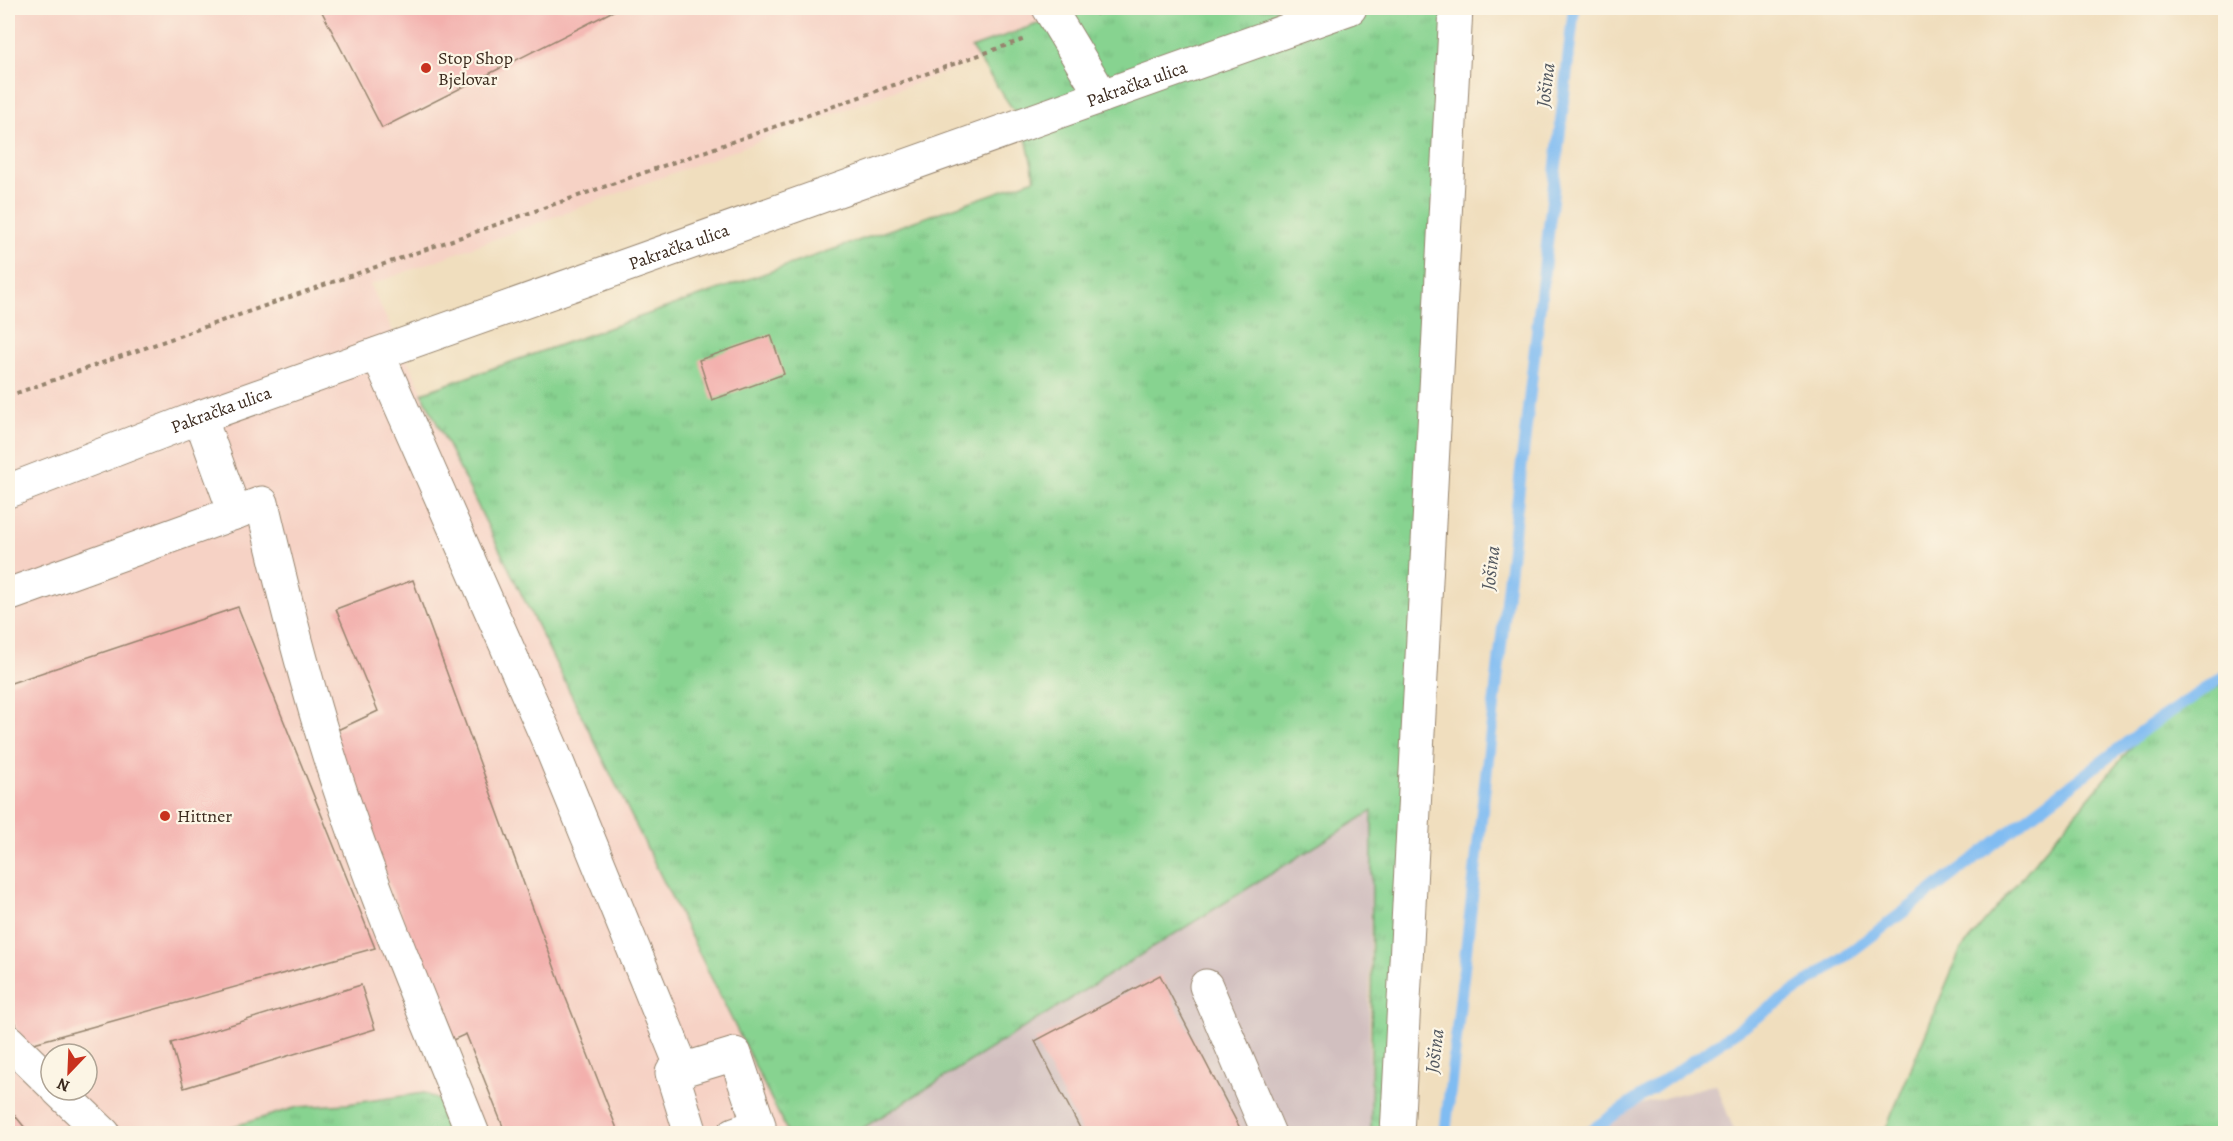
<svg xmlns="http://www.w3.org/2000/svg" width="2233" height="1141" font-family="Alegreya,serif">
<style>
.built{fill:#f6d2c5;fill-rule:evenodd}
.industrial{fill:#d1bfbf}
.grass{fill:url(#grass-tufts);stroke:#617e57;stroke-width:1.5}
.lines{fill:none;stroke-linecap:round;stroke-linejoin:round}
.stream{stroke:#80bcf2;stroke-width:12}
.building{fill:#f3b0ad}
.minor-casing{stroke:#96846e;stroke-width:35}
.path{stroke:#96846e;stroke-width:4;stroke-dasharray:4.5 4.5;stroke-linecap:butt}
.minor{stroke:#fff;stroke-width:33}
.poi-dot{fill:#c8321e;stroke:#fcf5e5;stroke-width:2}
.labels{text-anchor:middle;stroke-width:4.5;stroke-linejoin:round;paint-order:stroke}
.poi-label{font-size:18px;fill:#3b2a1e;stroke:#fcf5e5;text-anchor:start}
.street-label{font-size:18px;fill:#3b2a1e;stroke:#fcf5e5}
.water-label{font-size:20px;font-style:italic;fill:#50565e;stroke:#fcf5e5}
</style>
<defs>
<pattern id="grass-tufts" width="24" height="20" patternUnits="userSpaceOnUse" patternTransform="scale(1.5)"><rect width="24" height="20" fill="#87d390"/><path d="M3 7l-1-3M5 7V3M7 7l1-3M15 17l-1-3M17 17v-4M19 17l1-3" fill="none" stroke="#75b57c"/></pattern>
</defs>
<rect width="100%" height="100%" fill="#fcf5e5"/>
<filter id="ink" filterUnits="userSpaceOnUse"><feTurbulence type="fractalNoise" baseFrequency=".0167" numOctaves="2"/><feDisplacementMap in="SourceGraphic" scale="12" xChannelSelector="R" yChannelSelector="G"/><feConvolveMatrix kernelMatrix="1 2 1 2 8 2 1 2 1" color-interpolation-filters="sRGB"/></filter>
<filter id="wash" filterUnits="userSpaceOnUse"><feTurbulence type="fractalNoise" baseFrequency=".008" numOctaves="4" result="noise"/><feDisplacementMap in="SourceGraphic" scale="24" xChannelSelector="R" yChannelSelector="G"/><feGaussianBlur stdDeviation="1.35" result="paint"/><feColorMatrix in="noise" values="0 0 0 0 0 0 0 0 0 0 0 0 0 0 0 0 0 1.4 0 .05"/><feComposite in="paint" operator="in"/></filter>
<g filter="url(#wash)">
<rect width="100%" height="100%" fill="#f0debe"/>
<!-- built -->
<path class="built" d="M 8,8 L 1119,8 L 370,285 L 788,1133 L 8,1133 ZM 51,1054 L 87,1054 L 87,1090 L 51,1090 Z"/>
<!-- industrial -->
<g class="industrial">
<polygon points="1372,810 1369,1026 1371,1133 855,1134"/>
<polygon points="1716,1084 1735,1133 1586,1133 1620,1110"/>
</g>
<!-- grass -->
<g class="grass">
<polygon points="1082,8 1455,8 1397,1133 1371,1133 1372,811 855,1133 788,1133 422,393 1035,179 1023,124 971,48"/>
<polygon points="2225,683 2225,1133 1884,1133 1960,951 2149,726"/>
<polygon points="424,1093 455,1108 457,1134 218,1134 228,1128 298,1107 347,1104"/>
</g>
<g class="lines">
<!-- stream -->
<g class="stream">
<polyline points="1445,1134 1574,8"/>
<polyline points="1586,1134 1840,960 2149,726 2226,675"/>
</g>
</g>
<g id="blocks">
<!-- building -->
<g class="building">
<polygon points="320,8 619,8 382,128"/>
<polygon points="771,335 784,374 712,400 699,360"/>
<polygon points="413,580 562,988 619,1134 506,1134 466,1034 453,1040 329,734 378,711 336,609"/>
<polygon points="238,607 375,948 23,1046 8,1004 8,684"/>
<polygon points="1160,975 1243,1134 1083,1134 1035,1041"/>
<polygon points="361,985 375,1029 184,1088 171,1043"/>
<polygon points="8,1107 30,1134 8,1134"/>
</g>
</g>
</g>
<g filter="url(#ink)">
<use href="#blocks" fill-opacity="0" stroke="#96846e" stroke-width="1.5"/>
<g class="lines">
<defs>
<g id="minor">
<polyline points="1049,8 1102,96"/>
<polyline points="378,354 551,747 683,1070"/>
<polyline points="200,417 235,513"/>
<path id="s1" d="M 8,491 L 200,417 L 1350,8"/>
<path d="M 8,595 L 262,503 C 281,584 301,666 326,746 C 366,877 422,1005 473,1134"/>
<polyline points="1206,986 1269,1134"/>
<polyline points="8,1041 51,1083"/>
<polyline points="58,1090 104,1134"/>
<polyline points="691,1134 672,1073 735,1054 759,1125 734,1134"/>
<polyline points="1397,1134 1456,8"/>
</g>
</defs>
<!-- minor casing -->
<use href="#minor" class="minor-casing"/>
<!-- path -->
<g class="path">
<polyline points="1095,14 1114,8"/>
<polyline points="8,396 1025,39"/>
</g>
<!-- minor -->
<use href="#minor" class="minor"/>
</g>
</g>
<!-- markers -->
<g class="poi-dot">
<circle cx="426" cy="68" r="6"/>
<circle cx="165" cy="816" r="6"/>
</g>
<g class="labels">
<!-- poi labels -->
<g class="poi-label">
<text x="438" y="64">Stop Shop<tspan x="438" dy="21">Bjelovar</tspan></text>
<text x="177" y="822">Hittner</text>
</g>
<!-- street labels -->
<g class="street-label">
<text dy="6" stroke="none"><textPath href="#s1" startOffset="1200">Pakračka ulica</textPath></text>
<text dy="6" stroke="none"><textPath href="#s1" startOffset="714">Pakračka ulica</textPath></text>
<text dy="6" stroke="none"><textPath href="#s1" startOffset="228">Pakračka ulica</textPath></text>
</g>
<!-- water labels -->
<g class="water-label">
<text transform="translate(1545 85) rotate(-83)" y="7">Jošina</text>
<text transform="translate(1490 568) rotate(-83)" y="7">Jošina</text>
<text transform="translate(1434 1051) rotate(-83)" y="7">Jošina</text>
</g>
</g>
<!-- margin -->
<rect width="2233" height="1141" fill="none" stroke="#fcf5e5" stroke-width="30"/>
<!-- north arrow -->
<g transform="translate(69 1072) rotate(203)"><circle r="28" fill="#fcf5e5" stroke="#afa495" stroke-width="1.5"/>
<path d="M0-4.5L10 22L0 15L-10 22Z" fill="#c8321e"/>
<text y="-9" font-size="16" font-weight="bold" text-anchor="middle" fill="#3b2a1e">N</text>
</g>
</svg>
